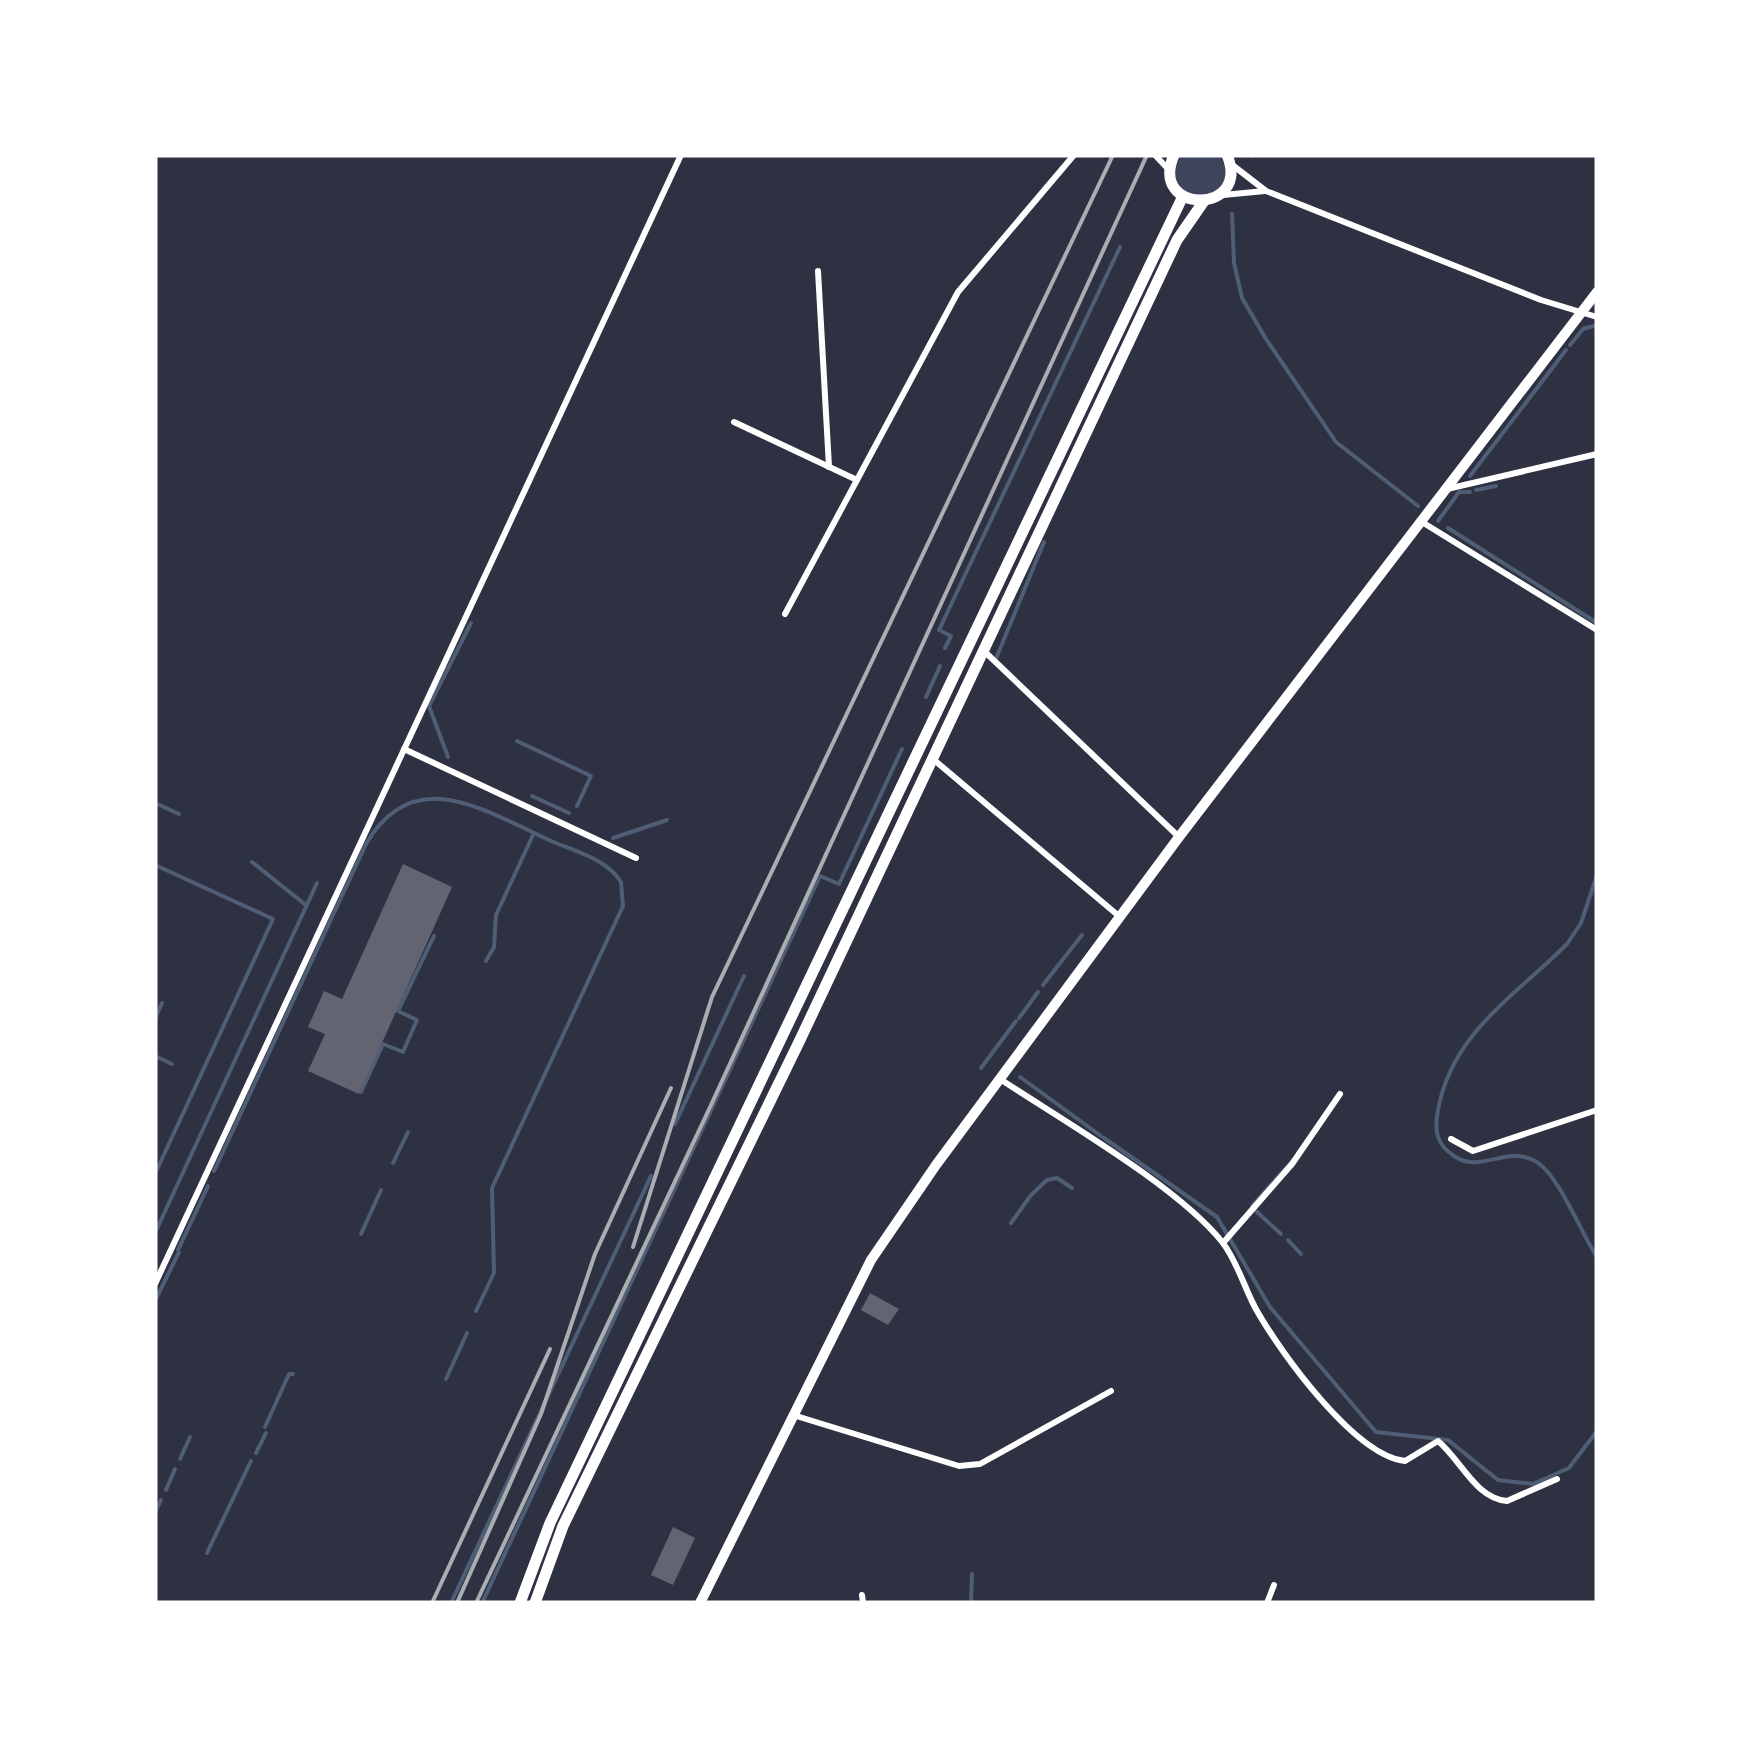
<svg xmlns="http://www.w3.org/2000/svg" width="1752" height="1758" font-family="'Exo 2',sans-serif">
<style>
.green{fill:#3c4559}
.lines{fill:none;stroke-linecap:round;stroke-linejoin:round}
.stream{stroke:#4f5d75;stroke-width:4}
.building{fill:#626471}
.minor{stroke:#fff;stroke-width:6}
.secondary{stroke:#fff;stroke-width:10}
.trunk{stroke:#fff;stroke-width:11}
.rail{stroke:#abadb3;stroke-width:4}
</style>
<rect width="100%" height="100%" fill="#2d3142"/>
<!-- green -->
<path class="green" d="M 1181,155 L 1220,155 C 1248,210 1151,206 1181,155 Z"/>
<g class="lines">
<!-- stream -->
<g class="stream">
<polyline points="1252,156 1252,155"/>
<polyline points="1232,214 1234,263 1242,298 1266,339 1336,442 1418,506"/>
<polyline points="1570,345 1583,329 1597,325"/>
<polyline points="1470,476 1566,350"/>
<polyline points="1476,490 1496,486"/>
<polyline points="1438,521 1459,492 1470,492"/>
<polyline points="1448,528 1597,623"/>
<polyline points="945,648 951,636 939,630 1120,247"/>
<polyline points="995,661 1044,542"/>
<polyline points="926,697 940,666"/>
<polyline points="517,741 591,776 577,806"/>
<polyline points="448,757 429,706 471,623"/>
<polyline points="532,796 569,813"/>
<polyline points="155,803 179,814"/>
<polyline points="613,838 667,820"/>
<polyline points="252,862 307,906"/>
<polyline points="155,865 273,919 155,1174"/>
<path d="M 1597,875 L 1581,923 L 1567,944 C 1514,997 1452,1033 1438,1110 C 1434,1130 1436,1144 1454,1156 C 1480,1174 1507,1145 1535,1161 C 1558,1173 1581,1233 1597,1257"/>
<polyline points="486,961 494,947 496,915 533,835"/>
<polyline points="1043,985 1082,935"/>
<polyline points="1019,1018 1038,992"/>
<polyline points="155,1019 162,1003"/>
<polyline points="155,1056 172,1064"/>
<polyline points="981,1068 1016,1021"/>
<polyline points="1020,1077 1101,1136"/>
<polyline points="361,1092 383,1044 403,1052 417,1020 398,1011 434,936"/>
<polyline points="675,1124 744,976"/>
<polyline points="1104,1138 1217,1217 1270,1307 1376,1432 1448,1440 1498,1480 1533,1484 1569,1468 1597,1431"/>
<polyline points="393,1163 408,1132"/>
<path d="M 214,1171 L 366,844 C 414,762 485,811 549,840 C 573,851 606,858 621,882 L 623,906 L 492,1188 L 494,1273 L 476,1311"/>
<polyline points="1252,1206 1292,1161"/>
<polyline points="1256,1211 1281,1234"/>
<polyline points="1011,1223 1031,1195 1047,1180 1057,1178 1072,1188"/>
<polyline points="155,1233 317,883"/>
<polyline points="361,1234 381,1190"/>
<polyline points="1288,1240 1301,1254"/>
<polyline points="178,1250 208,1186"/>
<polyline points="155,1301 179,1252"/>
<polyline points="446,1379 467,1333"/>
<polyline points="265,1427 289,1374 293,1374"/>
<polyline points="256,1453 266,1433"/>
<polyline points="180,1459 190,1437"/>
<polyline points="166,1490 175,1469"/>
<polyline points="155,1512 161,1500"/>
<polyline points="207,1553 251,1461"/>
<polyline points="451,1603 651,1176"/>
<polyline points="482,1603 820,876 839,884 902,749"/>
<polyline points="971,1603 972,1574"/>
</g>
</g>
<!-- building -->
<g class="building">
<polygon points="403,864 452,887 359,1094 308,1071 325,1034 308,1027 324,991 342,999"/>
<polygon points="870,1293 899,1309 888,1325 861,1310"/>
<polygon points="673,1527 695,1538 673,1585 651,1575"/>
</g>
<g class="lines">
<!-- minor -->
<g class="minor">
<polyline points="1155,155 1170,171"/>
<polyline points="1231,164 1266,191 1541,300 1597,317"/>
<polyline points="1223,195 1265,191"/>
<polyline points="818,271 829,467"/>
<polyline points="734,422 857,480"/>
<polyline points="1447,489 1597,454"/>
<polyline points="1422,522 1597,630"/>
<polyline points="785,614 958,292 1074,155"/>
<polyline points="984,651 1179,837"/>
<polyline points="404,749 636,858"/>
<polyline points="933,759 1120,917"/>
<path d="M 1000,1079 C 1062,1120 1179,1187 1223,1243 C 1238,1263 1245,1290 1257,1311 C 1281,1353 1355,1456 1405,1461 L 1438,1441 C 1461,1460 1475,1498 1507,1501 L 1557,1479"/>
<polyline points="1451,1139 1473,1151 1597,1110"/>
<polyline points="1223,1243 1292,1164 1340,1094"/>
<polyline points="155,1284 681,155"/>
<polyline points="793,1415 959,1466 980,1464 1111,1391"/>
<polyline points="862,1595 863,1603"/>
<polyline points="1267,1603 1274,1585"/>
</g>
<!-- secondary -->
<polyline class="secondary" points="700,1603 871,1260 936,1165 1179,837 1597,292"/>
<!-- trunk -->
<g class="trunk">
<path d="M 1174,155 C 1148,215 1252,215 1227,155"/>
<polyline points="520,1603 550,1523 1183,196"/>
<polyline points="535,1603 563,1526 799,1042 1177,240 1204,201"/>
</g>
<!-- rail -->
<g class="rail">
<polyline points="633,1247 712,997 1113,155"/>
<polyline points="432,1603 550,1349"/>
<polyline points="457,1603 541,1414 595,1254 671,1088"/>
<polyline points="476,1603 711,1105 1147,155"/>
</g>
</g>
<!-- border -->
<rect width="1752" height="1758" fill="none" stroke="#ffffff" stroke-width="315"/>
</svg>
